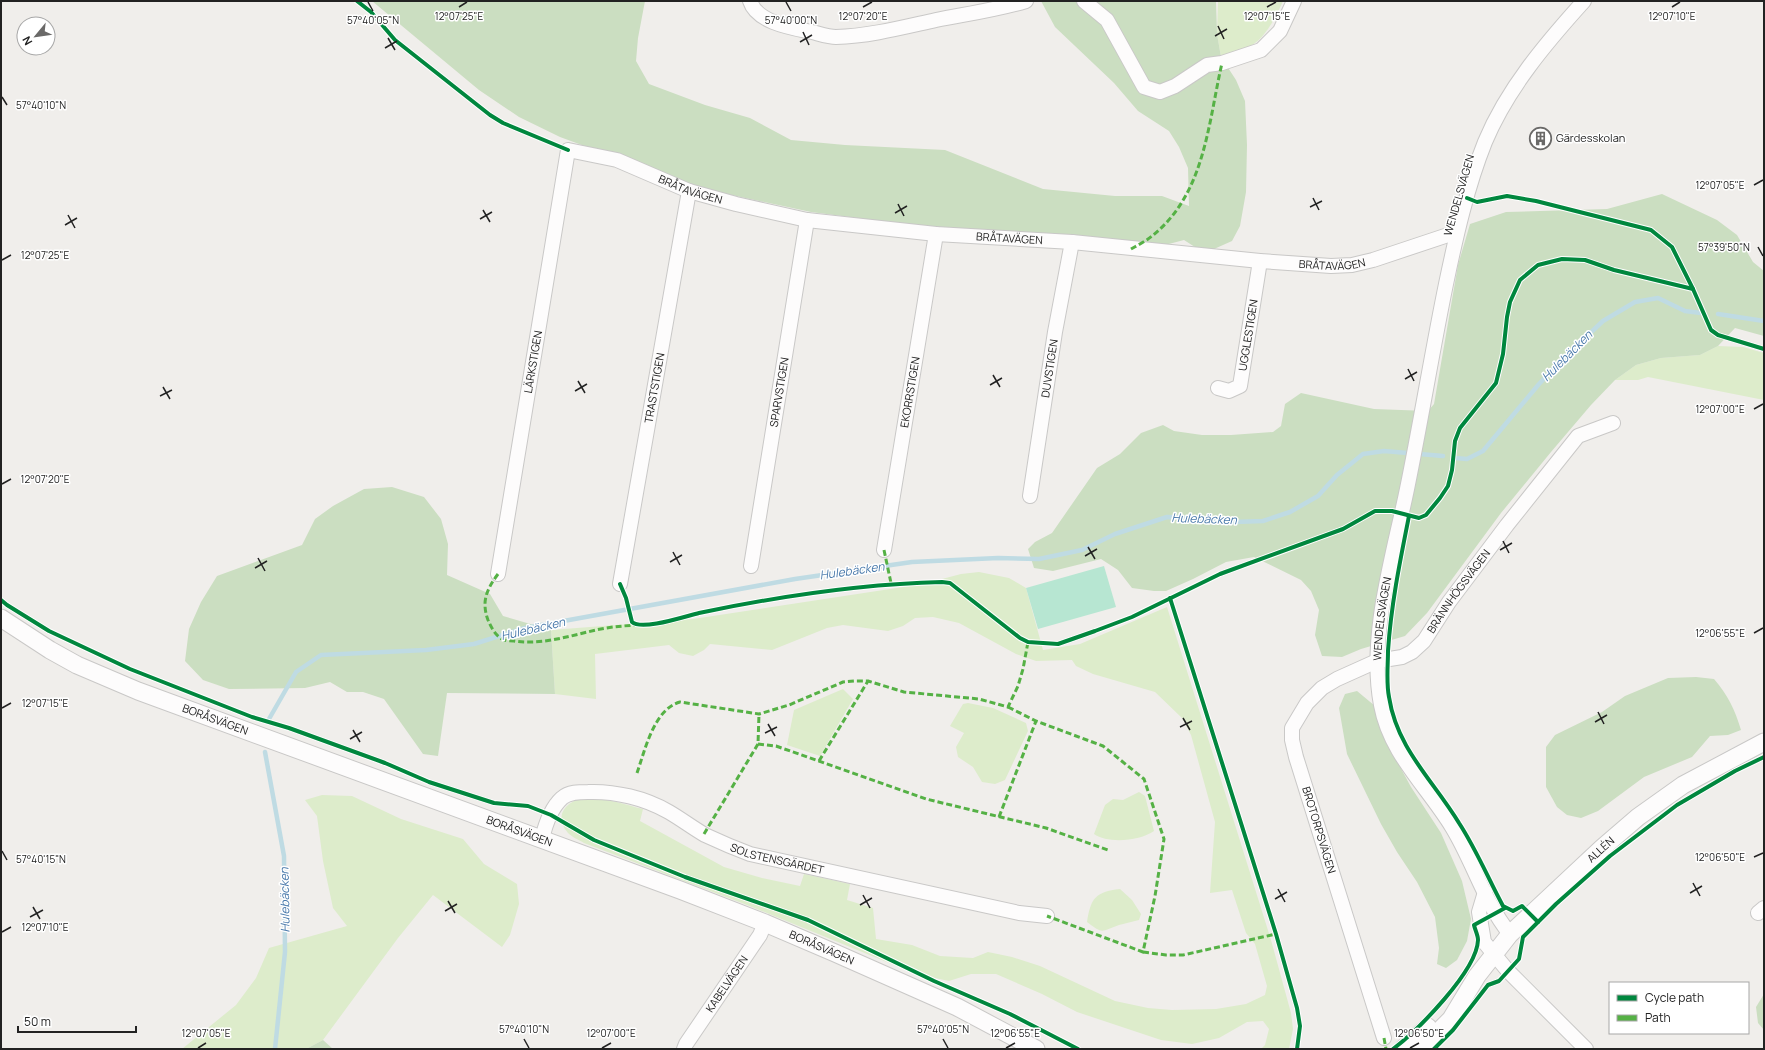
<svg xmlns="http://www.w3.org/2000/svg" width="1765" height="1050" font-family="Manrope,sans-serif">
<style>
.grass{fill:#ddeccb}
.forest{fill:#cbdec1}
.pitch{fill:#b7e6d2}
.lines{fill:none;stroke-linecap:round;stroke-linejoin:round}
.stream{stroke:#bfdbe3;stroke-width:4.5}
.minor-casing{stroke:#c9c8c7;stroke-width:16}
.tertiary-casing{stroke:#c9c8c7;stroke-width:19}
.minor{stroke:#fdfcfc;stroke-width:14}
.tertiary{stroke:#fdfcfc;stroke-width:17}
.quiet{stroke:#55b145;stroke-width:3;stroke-dasharray:6 3;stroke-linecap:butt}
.cycleway-casing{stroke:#fff;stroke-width:6}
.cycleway{stroke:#00873e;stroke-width:4}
.ticks{fill:none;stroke:#222;stroke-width:1.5}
.labels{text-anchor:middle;stroke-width:3;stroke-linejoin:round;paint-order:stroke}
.poi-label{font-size:11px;fill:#222;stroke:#fff;text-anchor:start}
.street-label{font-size:11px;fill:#222;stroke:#fff}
.water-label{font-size:12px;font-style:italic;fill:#4a7aab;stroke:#fff}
.ticks-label{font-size:10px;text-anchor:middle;fill:#222;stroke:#fff;stroke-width:3;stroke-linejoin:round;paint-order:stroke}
</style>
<rect width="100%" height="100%" fill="#f0eeeb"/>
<!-- grass -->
<g class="grass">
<path d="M 1218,1 L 1283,1 C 1269,32 1257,51 1221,57 L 1217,34 Z"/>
<polygon points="1718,346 1743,347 1764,353 1764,400 1648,377 1638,380 1615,380 1636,365 1661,358 1700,355"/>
<path d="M 979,572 L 1009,578 L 1026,588 L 1043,650 L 1080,644 L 1167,607 L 1271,940 L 1291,1013 L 1293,1029 L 1289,1049 L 1261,1049 L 1265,1045 L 1269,1029 L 1263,1021 L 1247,1022 L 1219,1038 L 1192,1044 L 1161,1040 L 1077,1012 L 1042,994 L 996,974 L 971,974 L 949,981 L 916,974 L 747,905 L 584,843 C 579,840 572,837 568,833 C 552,815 568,798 589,798 C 607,798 626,805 643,809 L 640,821 L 724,867 L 762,878 L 800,886 L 804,874 L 850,884 L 847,900 L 873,908 L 876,939 L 912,945 L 940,956 L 973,958 L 988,952 L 1012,957 L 1040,966 L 1115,1001 L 1148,1008 L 1172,1010 L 1216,1009 L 1246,1004 L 1265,995 L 1267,986 L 1255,944 L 1246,933 L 1232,890 L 1210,893 L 1215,822 L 1191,735 L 1182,718 L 1155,692 L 1093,674 L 1076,666 L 1072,660 L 1036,661 L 1016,654 L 959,623 L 933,617 L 915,618 L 903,626 L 888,631 L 843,625 L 827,628 L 772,650 L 710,644 L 704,650 L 693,656 L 679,653 L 669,645 L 595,654 L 596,699 L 555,694 L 551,630 L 693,619 L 923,584 L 961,574 Z"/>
<polygon points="843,689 853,699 820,756 787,745 794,710"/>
<polygon points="968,703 993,708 1026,723 1028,731 1005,780 995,784 982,782 973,767 958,757 956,747 964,733 950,726 963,704"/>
<path d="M 1139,792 L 1145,796 L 1154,831 C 1140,841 1108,844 1094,834 L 1105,805 L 1113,799 L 1123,800 Z"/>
<polygon points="322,795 352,796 401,819 463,839 484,864 517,884 519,904 510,935 502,947 433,895 398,938 323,1040 306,1049 182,1049 236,1005 256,978 269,948 347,926 333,908 323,861 317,816 305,800"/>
<path d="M 1120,889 L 1132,900 L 1141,914 L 1139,920 C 1132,922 1126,923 1119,925 C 1101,931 1104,935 1087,922 C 1091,898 1095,892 1120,889 Z"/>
</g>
<!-- forest -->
<g class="forest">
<polygon points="372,1 645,1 638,38 636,61 649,84 705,105 750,118 791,140 845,145 945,150 1043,189 1115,196 1162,196 1189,206 1188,168 1179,147 1169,131 1138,111 1114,83 1055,27 1041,1 1216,1 1217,34 1221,57 1236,80 1245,101 1247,145 1246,192 1240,226 1232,241 1214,249 1198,249 1184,240 1165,245 1091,241 904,224 811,212 699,188 560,137 519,117 479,90"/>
<polygon points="1662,194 1717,220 1737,235 1753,262 1764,271 1764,336 1735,328 1718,346 1700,355 1661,358 1636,365 1615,380 1591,405 1551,452 1501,513 1427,613 1405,636 1361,649 1342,657 1322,656 1315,635 1319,610 1311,591 1301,580 1254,557 1226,562 1193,579 1166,591 1154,591 1132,588 1118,570 1101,559 1053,571 1034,568 1028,549 1035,542 1052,533 1097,468 1120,454 1141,433 1163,425 1174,431 1202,435 1231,435 1273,432 1281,426 1285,404 1301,393 1374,409 1428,411 1434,404 1458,265 1470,224 1506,212 1607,209"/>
<polygon points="392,487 424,497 441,519 448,544 447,575 490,594 503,616 551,630 555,694 447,693 438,756 423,754 384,699 363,692 347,692 330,682 305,688 229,689 203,680 185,661 189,629 201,602 217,576 302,545 315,519 333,506 364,489"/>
<path d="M 1696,677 L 1714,679 C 1728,695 1735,710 1741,730 L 1728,735 L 1710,736 L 1692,757 L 1644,777 L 1598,811 L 1581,818 L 1567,815 L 1557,807 L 1546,787 L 1546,747 L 1555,735 L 1602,712 L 1625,696 L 1668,678 Z"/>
<polygon points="1357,691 1375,706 1393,754 1411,787 1441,833 1462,881 1471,919 1467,941 1457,960 1446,968 1437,964 1439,948 1435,917 1417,882 1397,852 1381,824 1347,754 1339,708 1345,694"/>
<polygon points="1764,994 1764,1030 1758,1023 1756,1007"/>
<polygon points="323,1040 333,1049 306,1049"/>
</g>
<!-- pitch -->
<polygon class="pitch" points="1104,566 1116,607 1038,629 1026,588"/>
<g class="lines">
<!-- stream -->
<g class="stream">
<polyline points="1718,314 1764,321"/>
<polyline points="1455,458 1467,459 1483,451 1539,384 1569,353 1603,321 1635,302 1658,298 1685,311 1701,313"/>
<polyline points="269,719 296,672 321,655 426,650 474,644 525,628 795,579 912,562 998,558 1039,559 1082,550 1115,534 1167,517 1200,518 1234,522 1263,521 1290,512 1318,496 1337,475 1363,454 1384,451 1443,456"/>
<polyline points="265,752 284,856 285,952 275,1049"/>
</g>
<defs>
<g id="minor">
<path d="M 750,1 C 757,23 793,28 812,32 C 820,34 829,37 836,37 C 870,36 904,27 936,20 C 966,14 996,10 1026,1"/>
<polyline points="1084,1 1107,20 1144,87 1160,92 1175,86 1207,65 1222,63 1261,50 1280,31 1294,1"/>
<path id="s1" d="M 1218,388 L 1229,391 L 1240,386 L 1260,261"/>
<path id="s2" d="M 1030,496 L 1055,332 L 1072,242"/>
<path id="s3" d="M 884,550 L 936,234"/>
<path id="s4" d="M 751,566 L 807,220"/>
<path id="s5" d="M 498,574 L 568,150 L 617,160 L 689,191 L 736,204 L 807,220 L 936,234 L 1072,242 L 1260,261 L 1331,266 L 1352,265 L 1373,260 L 1457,232"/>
<path id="s6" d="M 620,584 L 689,191"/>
<path id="s7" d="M 542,839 C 545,826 551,808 562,798 C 569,792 579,792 588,792 C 615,791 645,798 669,812 C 681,819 693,828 705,835 C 720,842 734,848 750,854 L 1019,913 L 1047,916"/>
<polyline points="1485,892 1479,912 1484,942 1508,971 1586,1049"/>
<polyline points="1758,913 1764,908"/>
<path id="s8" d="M 1510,934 C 1484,902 1473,861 1452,827 C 1427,786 1390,754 1381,705 C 1368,636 1393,557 1407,489 C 1421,421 1432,352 1446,284 C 1456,236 1467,187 1485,142 C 1507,89 1546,43 1584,1"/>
<path id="s9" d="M 1384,1038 L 1296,757 L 1292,740 L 1292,728 L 1307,703 L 1322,688 L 1337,679 L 1377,661 L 1402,657 L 1412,652 L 1424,641 L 1449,602 L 1507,525 L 1578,436 L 1613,423"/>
<path id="s10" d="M 684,1049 L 686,1044 L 760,935 L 765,923"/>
</g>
<g id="tertiary">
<path id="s11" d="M 1,618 L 50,650 L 77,665 L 138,691 L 680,890 L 765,923 L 835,953 L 957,1007 L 1036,1049"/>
<polyline points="1403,1049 1428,1027"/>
<path id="s12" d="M 1421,1049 L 1451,1019 L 1477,976 L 1510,934 L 1602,848 L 1638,817 L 1683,785 L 1764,742"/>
</g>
</defs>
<!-- minor casing -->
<use href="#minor" class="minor-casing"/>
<!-- tertiary casing -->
<use href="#tertiary" class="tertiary-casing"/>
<!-- minor -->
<use href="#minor" class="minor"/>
<!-- tertiary -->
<use href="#tertiary" class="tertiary"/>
<!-- quiet -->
<g class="quiet">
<path d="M 1131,249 C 1138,245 1146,241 1152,236 C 1205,194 1208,124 1222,63"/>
<polyline points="884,550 891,583"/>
<path d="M 498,574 C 487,589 481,601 488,620 C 491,627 495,635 502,639 C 506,641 511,641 514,641 C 543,645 569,636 596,630 C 609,627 622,626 636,625"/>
<polyline points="1008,707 1036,721 1103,746 1144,779 1164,839 1155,896 1143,952 1047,916"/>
<polyline points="758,744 776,746 926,799 1046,828 1108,850"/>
<polyline points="819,761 868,681"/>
<path d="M 637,773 C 645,750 654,709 680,702 L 759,714 L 789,705 L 843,682 L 854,681 L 868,681 L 904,692 L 979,699 L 1008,707 L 1018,686 L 1023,669 L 1028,642"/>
<polyline points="999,817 1036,721"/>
<polyline points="704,834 758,744 759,714"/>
<polyline points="1143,952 1166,955 1183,955 1276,934"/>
<polyline points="1384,1038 1386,1049"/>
</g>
<defs>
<g id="cycleway">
<polyline points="357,1 371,12 395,40 490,115 503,123 568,150"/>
<polyline points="1467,198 1477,202 1507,196 1536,201 1651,230 1672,247 1693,289"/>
<path d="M 1409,516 C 1400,561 1391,605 1388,651 C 1388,666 1386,682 1389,697 C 1397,749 1433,780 1459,823 C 1476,849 1488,878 1503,906 L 1513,911 L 1522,906 L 1538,922"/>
<path d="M 620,584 L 626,598 L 632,622 C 642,631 686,616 699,613 C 780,596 861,584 942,582 L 950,583 L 1020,638 L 1028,642 L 1058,644 L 1095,631 L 1132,617 L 1220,574 L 1343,529 L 1375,511 L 1392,511 L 1419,518 L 1426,515 L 1440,498 L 1448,486 L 1452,470 L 1455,441 L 1460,428 L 1496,383 L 1503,354 L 1507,317 L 1510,302 L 1520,280 L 1538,265 L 1562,259 L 1585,260 L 1614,270 L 1693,289 L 1711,330 L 1718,335 L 1764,349"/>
<polyline points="1170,598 1276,934 1297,1008 1300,1026 1297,1049"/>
<polyline points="1,600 7,605 49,631 130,669 252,717 289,728 385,763 429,782 494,803 528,806 551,815 594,840 685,877 808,920 934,981 1010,1014 1078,1049"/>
<path d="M 1393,1049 C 1417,1031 1477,971 1478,940 C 1478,935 1475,930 1474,925 L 1505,908"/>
<polyline points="1434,1049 1453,1030 1488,985 1499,981 1519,959 1523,937 1556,904 1610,856 1677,805 1735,771 1764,757"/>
</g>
</defs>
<!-- cycleway casing -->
<use href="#cycleway" class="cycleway-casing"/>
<!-- cycleway -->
<use href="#cycleway" class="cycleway"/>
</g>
<!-- ticks -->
<path class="ticks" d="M 368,2 L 373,11M 786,2 L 791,11M 459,7 L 467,2M 863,7 L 872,2M 1267,7 L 1276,2M 1672,7 L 1680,2M 1218,26 L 1224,39M 803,32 L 809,45M 1215,36 L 1227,29M 388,38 L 395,50M 800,42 L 812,35M 385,48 L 397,41M 2,97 L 7,105M 1754,185 L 1763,180M 1313,198 L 1319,210M 898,204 L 904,216M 1310,207 L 1322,201M 483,210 L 490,222M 895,213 L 907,206M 68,215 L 75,228M 480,219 L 492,212M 65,225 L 77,218M 1758,247 L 1763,256M 2,260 L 11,255M 1408,369 L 1414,381M 993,375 L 1000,387M 1405,379 L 1417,372M 578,381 L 585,393M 990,385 L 1002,378M 163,387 L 170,399M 575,391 L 587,384M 160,396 L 172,390M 1754,409 L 1763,404M 2,484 L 11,479M 1503,541 L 1509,553M 1088,547 L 1095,559M 1500,550 L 1512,543M 673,552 L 680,565M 1085,556 L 1097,549M 258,558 L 265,571M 670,562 L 682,555M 255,568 L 267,561M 1754,633 L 1763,628M 2,708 L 11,703M 1598,712 L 1604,724M 1183,718 L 1190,730M 1595,722 L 1607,715M 768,724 L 775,736M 1180,727 L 1192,721M 353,730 L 360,742M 765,733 L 777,727M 350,739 L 362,732M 2,851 L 7,860M 1754,857 L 1763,853M 1693,883 L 1700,896M 1278,889 L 1285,902M 1690,893 L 1702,886M 863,895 L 870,908M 1275,899 L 1287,892M 448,901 L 455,913M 860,905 L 872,898M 33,907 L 40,919M 445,911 L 457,904M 30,917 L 43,910M 2,932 L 11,927M 524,1039 L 529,1048M 943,1039 L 948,1048M 198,1048 L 206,1043M 602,1048 L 611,1043M 1006,1048 L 1015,1043M 1410,1048 L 1419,1043"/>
<!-- icons -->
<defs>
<symbol id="building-ring" viewBox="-11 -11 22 22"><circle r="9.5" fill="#fff" stroke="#6a6968" stroke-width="1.5"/><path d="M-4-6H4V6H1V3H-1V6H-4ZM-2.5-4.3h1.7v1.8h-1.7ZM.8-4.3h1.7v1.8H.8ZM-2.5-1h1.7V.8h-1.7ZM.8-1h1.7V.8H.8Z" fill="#6a6968"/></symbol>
</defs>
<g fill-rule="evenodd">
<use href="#building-ring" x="1528" y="126" width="25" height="25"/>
</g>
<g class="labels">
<!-- poi labels -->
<g class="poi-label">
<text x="1556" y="142">Gärdesskolan</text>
</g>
<!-- street labels -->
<g class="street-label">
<text dy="4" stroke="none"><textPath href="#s5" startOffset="559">BRÅTAVÄGEN</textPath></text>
<text transform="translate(1459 195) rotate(-74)" y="4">WENDELSVÄGEN</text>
<text dy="4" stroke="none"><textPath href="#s5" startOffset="883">BRÅTAVÄGEN</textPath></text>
<text dy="4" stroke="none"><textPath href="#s5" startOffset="1207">BRÅTAVÄGEN</textPath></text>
<text dy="4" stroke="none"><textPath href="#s1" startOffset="75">UGGLESTIGEN</textPath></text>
<text dy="4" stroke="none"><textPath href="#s5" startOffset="215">LÄRKSTIGEN</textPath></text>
<text dy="4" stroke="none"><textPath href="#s2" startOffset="129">DUVSTIGEN</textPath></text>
<text dy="4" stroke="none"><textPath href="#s6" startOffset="199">TRASTSTIGEN</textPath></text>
<text dy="4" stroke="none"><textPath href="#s3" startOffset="160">EKORRSTIGEN</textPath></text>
<text dy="4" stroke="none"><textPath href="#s4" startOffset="176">SPARVSTIGEN</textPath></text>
<text dy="4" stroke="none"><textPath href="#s9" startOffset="549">BRÄNNHÖGSVÄGEN</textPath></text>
<text dy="4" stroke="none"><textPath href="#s8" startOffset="351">WENDELSVÄGEN</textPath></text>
<text dy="4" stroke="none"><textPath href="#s11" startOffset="238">BORÅSVÄGEN</textPath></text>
<text transform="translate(1319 830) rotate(73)" y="4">BROTORPSVÄGEN</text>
<text dy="4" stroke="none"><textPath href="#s11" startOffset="562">BORÅSVÄGEN</textPath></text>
<text dy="4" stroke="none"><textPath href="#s12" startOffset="270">ALLÉN</textPath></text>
<text dy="4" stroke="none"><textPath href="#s7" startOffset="277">SOLSTENSGÄRDET</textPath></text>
<text dy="4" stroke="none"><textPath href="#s11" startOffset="886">BORÅSVÄGEN</textPath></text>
<text dy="4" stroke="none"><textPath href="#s10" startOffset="78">KABELVÄGEN</textPath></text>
</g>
<!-- water labels -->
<g class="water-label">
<text transform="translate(1567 356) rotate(-45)" y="4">Hulebäcken</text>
<text transform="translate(1204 519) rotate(2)" y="4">Hulebäcken</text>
<text transform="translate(852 571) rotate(-8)" y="4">Hulebäcken</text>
<text transform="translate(533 629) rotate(-13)" y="4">Hulebäcken</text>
<text transform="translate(285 900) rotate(-91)" y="4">Hulebäcken</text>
</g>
</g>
<g class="ticks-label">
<text x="459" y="20">12°07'25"E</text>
<text x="863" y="20">12°07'20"E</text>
<text x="1267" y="20">12°07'15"E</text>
<text x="1672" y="20">12°07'10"E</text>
<text x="373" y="24">57°40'05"N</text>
<text x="791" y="24">57°40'00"N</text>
<text x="41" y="109">57°40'10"N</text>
<text x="1720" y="189">12°07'05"E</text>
<text x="1724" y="251">57°39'50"N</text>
<text x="45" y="259">12°07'25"E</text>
<text x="1720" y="413">12°07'00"E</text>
<text x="45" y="483">12°07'20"E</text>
<text x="1720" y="637">12°06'55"E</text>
<text x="45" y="707">12°07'15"E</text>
<text x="1720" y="861">12°06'50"E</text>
<text x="41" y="863">57°40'15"N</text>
<text x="45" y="931">12°07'10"E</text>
<text x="524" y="1033">57°40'10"N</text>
<text x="943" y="1033">57°40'05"N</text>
<text x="206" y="1037">12°07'05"E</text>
<text x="611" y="1037">12°07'00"E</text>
<text x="1015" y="1037">12°06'55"E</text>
<text x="1419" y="1037">12°06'50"E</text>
</g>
<!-- border -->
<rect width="1765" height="1050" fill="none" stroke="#222222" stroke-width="4"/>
<!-- legend -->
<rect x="1609" y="982" width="140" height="52" fill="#ffffff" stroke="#a7a7a7"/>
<rect x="1617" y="995" width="20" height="6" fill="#00873e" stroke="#a7a7a7"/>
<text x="1645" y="1002" font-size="12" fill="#222222">Cycle path</text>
<rect x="1617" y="1015" width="20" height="6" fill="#55b145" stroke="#a7a7a7"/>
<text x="1645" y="1022" font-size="12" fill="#222222">Path</text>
<!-- north arrow -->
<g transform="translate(36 36) rotate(241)"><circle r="19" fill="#ffffff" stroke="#a7a7a7"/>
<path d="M0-3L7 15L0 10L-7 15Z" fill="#6a6968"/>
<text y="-6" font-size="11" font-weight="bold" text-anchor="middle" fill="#222222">N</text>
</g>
<!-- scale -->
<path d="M18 1026v6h118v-6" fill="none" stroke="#222222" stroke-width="2"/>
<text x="24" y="1026" font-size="12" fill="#222222" stroke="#ffffff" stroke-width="3" paint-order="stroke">50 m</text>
</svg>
